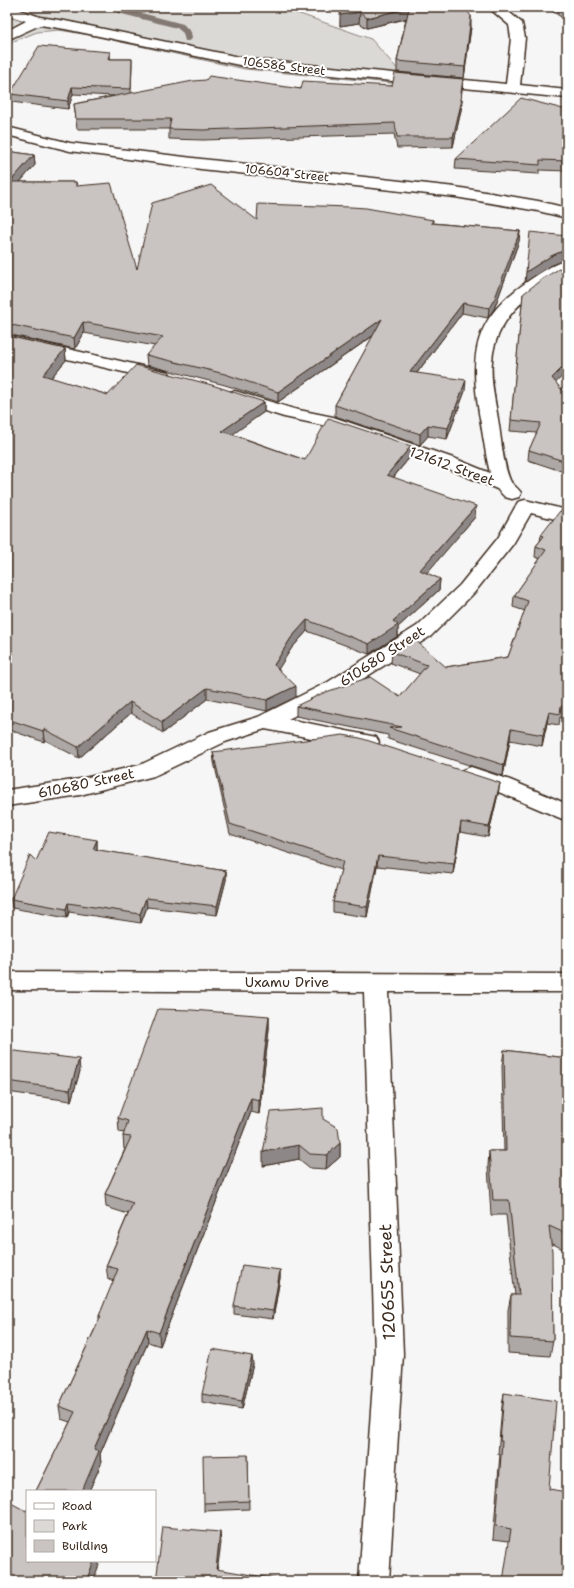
<svg xmlns="http://www.w3.org/2000/svg" width="574" height="1588" font-family="'Shantell Sans',sans-serif">
<style>
.green{fill:#dbd9d6;stroke:#8b827a}
.lines{fill:none;stroke-linecap:round;stroke-linejoin:round}
.stream{fill:#847972;fill-rule:evenodd}
.minor-casing{stroke:#3b2a1e;stroke-width:3}
.minor{fill:#fff;fill-rule:evenodd}
.wall{fill:#ada8a6;stroke:#3b2a1e}
.shaded-wall{fill:#8d8887;stroke:#3b2a1e}
.building{fill:#c9c3c1;stroke:#3b2a1e}
.labels{text-anchor:middle;stroke-width:4;stroke-linejoin:round;paint-order:stroke}
.far-street-label{font-size:12px;fill:#3b2a1e;stroke:#fff}
.street-label{font-size:14px;fill:#3b2a1e;stroke:#fff}
.near-street-label{font-size:17px;fill:#3b2a1e;stroke:#fff}
</style>
<rect width="100%" height="100%" fill="#f7f6f6"/>
<filter id="ink" filterUnits="userSpaceOnUse"><feTurbulence type="fractalNoise" baseFrequency=".025" numOctaves="2"/><feDisplacementMap in="SourceGraphic" scale="8" xChannelSelector="R" yChannelSelector="G"/><feConvolveMatrix kernelMatrix="1 2 1 2 8 2 1 2 1" color-interpolation-filters="sRGB"/></filter>
<g filter="url(#ink)">
<!-- green -->
<polygon class="green" points="7,7 280,7 371,39 401,73 402,84 245,69 89,35 59,30 37,32 7,44"/>
<g class="lines">
<!-- stream -->
<polygon class="stream" points="109,7 119,7 183,24 191,32 192,39 188,41 185,41 183,33 177,28 118,13"/>
<defs>
<g id="minor">
<polygon points="7,7 12,7 40,17 65,21 249,59 506,84 511,38 509,25 488,7 503,7 522,23 525,38 520,85 567,90 567,98 249,67 65,29 40,25 7,40 7,31 26,21 7,15"/>
<polygon points="7,127 70,143 201,159 455,187 538,201 567,208 567,218 538,211 455,197 201,169 70,151 7,135"/>
<path d="M 567,260 L 567,272 C 531,291 495,317 492,361 C 490,380 495,400 498,419 C 501,436 503,467 511,482 C 514,486 519,489 521,493 L 519,497 L 512,499 L 505,497 L 497,489 L 444,467 L 322,425 L 284,417 L 229,400 L 226,396 L 229,392 L 235,391 L 294,409 L 333,417 L 456,459 L 490,473 C 485,453 483,433 479,413 C 470,355 473,320 524,284 C 537,275 552,264 567,260 Z"/>
<polygon points="7,335 168,372 171,376 168,380 162,381 7,345"/>
<polygon points="525,500 567,510 567,522 531,513 513,544 474,593 431,636 342,692 288,719 376,737 379,742 376,747 368,749 265,729 225,742 154,776 80,795 7,806 7,790 80,779 140,765 209,732 258,717 328,682 417,626 460,585 498,538 518,502"/>
<polygon points="471,767 510,780 567,804 567,821 494,790 463,780 460,775 463,770"/>
<polygon points="7,972 567,974 567,992 388,992 403,1354 389,1581 359,1581 375,1354 364,992 7,990"/>
</g>
</defs>
<!-- minor casing -->
<use href="#minor" class="minor-casing"/>
<!-- minor -->
<use href="#minor" class="minor"/>
</g>
<!-- wall -->
<g class="wall">
<polygon points="339,7 464,7 471,27 464,78 397,72 397,61 406,19 367,28 359,23 340,26 341,9"/>
<polygon points="546,7 567,7 567,21"/>
<polygon points="110,52 110,59 132,59 132,66 131,93 392,86 463,79 461,100 462,100 461,110 453,147 397,148 394,134 203,140 169,139 169,129 77,129 74,104 114,96 73,94 68,109 11,102 10,94"/>
<polygon points="567,110 567,171 539,170 539,174 455,169 456,159"/>
<polygon points="7,151 34,155 35,165 20,182 76,182 77,186 137,269 257,220 433,220 433,223 520,231 519,241 494,309 488,318 462,313 417,373 465,391 447,439 428,436 420,445 335,416 335,405 373,336 278,402 225,385 147,365 146,355 155,346 84,333 75,349 7,334"/>
<polygon points="523,294 556,383 562,390 567,387 567,473 528,460 529,450 537,433 510,431"/>
<polygon points="7,336 65,349 66,360 51,378 108,395 264,402 264,412 232,434 305,460 410,457 393,478 475,517 426,573 440,579 439,590 398,627 398,636 369,654 307,631 291,649 278,669 296,697 267,711 207,699 163,733 131,713 79,758 45,740 44,742 7,729"/>
<polygon points="567,512 567,719 560,717 559,725 547,723 542,746 510,740 503,776 388,739 388,735 296,716 296,706 400,697 420,674 391,663 392,652 446,667 508,657 525,611 513,607 514,596 540,559 535,557 536,546 540,541 541,535"/>
<polygon points="213,752 500,783 498,794 488,837 460,832 453,874 377,866 367,917 333,912 333,902 341,870 230,834 214,762"/>
<polygon points="97,840 97,850 226,871 226,880 217,915 147,907 141,923 69,912 67,918 12,908 11,899 36,861"/>
<polygon points="269,1016 269,1030 259,1114 251,1112 160,1346 148,1342 100,1454 101,1464 89,1491 36,1491 70,1422 61,1419 59,1406 99,1320 99,1316 114,1281 108,1279 106,1266 128,1214 106,1207 105,1194 125,1149 124,1149 123,1136 124,1133 119,1132 118,1118"/>
<polygon points="7,1050 80,1071 71,1101 7,1092"/>
<polygon points="504,1050 567,1058 567,1251 551,1243 553,1341 550,1356 508,1353 508,1310 511,1295 515,1295 506,1215 491,1215 488,1166 489,1151 504,1151 502,1066"/>
<polygon points="323,1119 340,1143 340,1157 326,1169 310,1168 299,1159 263,1166"/>
<polygon points="280,1270 280,1278 273,1319 234,1314 234,1306"/>
<polygon points="253,1364 242,1409 202,1402 202,1394"/>
<polygon points="504,1393 549,1489 509,1541 493,1539 500,1454 498,1454 502,1406"/>
<polygon points="248,1455 249,1509 204,1511 204,1503"/>
</g>
<!-- shaded-wall -->
<g class="shaded-wall">
<polygon points="409,8 408,18 367,28 367,18"/>
<polygon points="360,12 359,23 340,26 340,15"/>
<polygon points="471,16 471,27 464,78 465,67"/>
<polygon points="110,52 110,59 108,59"/>
<polygon points="463,79 462,89 459,110 460,100"/>
<polygon points="72,87 73,94 68,109 68,101"/>
<polygon points="462,100 461,110 453,147 453,137"/>
<polygon points="34,155 35,165 11,192 10,182"/>
<polygon points="520,231 519,241 494,309 488,318 489,308"/>
<polygon points="567,249 567,259 550,266 525,282 526,272 551,256"/>
<polygon points="463,303 462,313 410,382 410,372"/>
<polygon points="382,319 381,330 278,402 278,392"/>
<polygon points="83,322 84,333 75,349 74,338"/>
<polygon points="65,349 66,360 44,386 43,375"/>
<polygon points="567,363 567,372 550,388 552,378"/>
<polygon points="466,380 465,391 447,439 448,428"/>
<polygon points="264,402 264,412 222,442 222,431"/>
<polygon points="428,425 428,436 420,445 420,434"/>
<polygon points="411,446 410,457 386,486 387,475"/>
<polygon points="476,506 475,517 420,581 420,570"/>
<polygon points="440,579 439,590 398,627 398,636 369,654 369,644 393,621"/>
<polygon points="307,620 307,631 291,649 274,676 274,665 291,638"/>
<polygon points="296,686 296,697 267,711 267,700"/>
<polygon points="207,688 207,699 163,733 162,722"/>
<polygon points="130,702 131,713 79,758 78,747"/>
<polygon points="549,712 547,723 542,746 543,735"/>
<polygon points="44,729 45,740 44,742 43,731"/>
<polygon points="511,729 510,740 503,776 504,765"/>
<polygon points="500,783 498,794 488,837 489,827"/>
<polygon points="461,822 460,832 453,874 454,864"/>
<polygon points="97,840 97,849 94,858 93,849"/>
<polygon points="378,856 377,866 367,917 367,907"/>
<polygon points="226,871 226,880 217,915 217,906"/>
<polygon points="146,898 147,907 141,923 140,914"/>
<polygon points="68,903 69,912 67,918 66,909"/>
<polygon points="269,1016 269,1030 259,1114 259,1100"/>
<polygon points="79,1059 80,1071 71,1101 70,1090"/>
<polygon points="251,1098 251,1112 160,1346 159,1333"/>
<polygon points="340,1143 340,1157 326,1169 327,1155"/>
<polygon points="299,1145 299,1159 263,1166 263,1152"/>
<polygon points="280,1270 280,1278 273,1319 273,1311"/>
<polygon points="147,1329 148,1342 100,1454 101,1464 89,1491 82,1491 94,1449"/>
<polygon points="252,1356 253,1364 242,1409 242,1401"/>
<polygon points="7,1402 9,1410 7,1414"/>
<polygon points="220,1532 221,1543 216,1580 216,1569"/>
<polygon points="94,1561 98,1561 99,1565 93,1581 86,1581"/>
</g>
<!-- building -->
<g class="building">
<polygon points="341,7 464,7 471,16 465,67 397,61 409,8 367,18 360,12 340,15"/>
<polygon points="560,7 567,7 567,11"/>
<polygon points="39,46 110,52 108,59 132,59 131,89 72,87 68,101 10,94"/>
<polygon points="395,73 463,79 460,100 462,100 453,137 397,137 395,123 203,130 169,129 171,119 76,119 74,104 193,81 206,80 209,76 301,89 303,81 392,86"/>
<polygon points="521,98 567,110 567,161 540,160 540,165 456,159"/>
<polygon points="7,151 34,155 10,182 76,182 76,186 111,183 137,269 152,203 211,185 257,220 258,204 351,207 366,208 433,220 431,223 520,231 495,298 489,308 463,303 410,372 466,380 448,428 428,425 420,434 335,405 382,319 278,392 225,374 146,355 163,337 83,322 74,338 7,324"/>
<polygon points="530,232 567,236 567,249 551,256 526,272"/>
<polygon points="567,264 567,363 552,378 562,390 567,387 567,462 529,450 541,423 511,420 523,294 542,279"/>
<polygon points="7,336 65,349 43,375 108,395 136,365 212,385 264,402 222,431 305,460 328,418 411,446 387,475 476,506 420,570 440,579 393,621 398,625 369,644 307,620 291,638 274,665 296,686 267,700 207,688 162,722 130,702 78,747 44,729 43,731 7,719"/>
<polygon points="560,511 567,512 567,708 561,706 560,714 549,712 543,735 511,729 504,765 389,728 402,727 296,706 323,693 370,677 400,697 427,665 392,652 413,638 446,667 508,657 528,601 514,596 546,550 536,546 544,536 541,535"/>
<polygon points="343,735 360,738 500,783 489,827 461,822 454,864 378,856 367,907 333,902 343,861 230,824 213,752"/>
<polygon points="49,832 97,840 93,849 226,871 217,906 146,898 140,914 68,903 66,909 11,899 30,855 36,861"/>
<polygon points="158,1009 192,1010 269,1016 259,1100 251,1098 159,1333 147,1329 94,1449 99,1451 82,1491 36,1491 75,1412 59,1406 101,1316 99,1316 118,1269 106,1266 133,1203 105,1194 131,1137 123,1136 128,1121 118,1118"/>
<polygon points="7,1050 79,1059 70,1090 7,1081"/>
<polygon points="504,1050 567,1058 567,1234 549,1226 552,1251 553,1341 510,1338 511,1295 519,1295 509,1200 493,1200 489,1151 506,1151"/>
<polygon points="323,1108 323,1119 338,1128 340,1143 327,1155 310,1154 299,1145 263,1152 271,1112"/>
<polygon points="242,1265 280,1270 273,1311 234,1306"/>
<polygon points="212,1349 252,1356 242,1401 202,1394"/>
<polygon points="504,1393 556,1401 549,1489 567,1492 567,1581 503,1581 511,1529 496,1526 502,1441 500,1441"/>
<polygon points="248,1455 249,1501 204,1503 203,1456"/>
<polygon points="7,1501 26,1511 27,1509 27,1561 94,1561 86,1581 7,1581"/>
<polygon points="163,1527 220,1532 216,1569 282,1580 282,1581 156,1581"/>
</g>
</g>
<g class="labels">
<!-- far-street labels -->
<g class="far-street-label">
<text transform="translate(284 66) rotate(7)" y="4">106586 Street</text>
<text transform="translate(287 173) rotate(6)" y="4">106604 Street</text>
</g>
<!-- street labels -->
<g class="street-label">
<text transform="translate(452 466) rotate(20)" y="5">121612 Street</text>
<text transform="translate(382 656) rotate(-33)" y="5">610680 Street</text>
<text transform="translate(86 783) rotate(-12)" y="5">610680 Street</text>
<text x="287" y="987">Uxamu Drive</text>
</g>
<!-- near-street labels -->
<g class="near-street-label">
<text transform="translate(387 1282) rotate(-92)" y="6">120655 Street</text>
</g>
</g>
<!-- margin -->
<rect width="574" height="1588" fill="none" stroke="#fff" stroke-width="24"/>
<rect x="12" y="12" width="550" height="1564" fill="none" stroke="#3b2a1e" stroke-width="1.5" filter="url(#ink)"/>
<!-- legend -->
<rect x="26" y="1490" width="130" height="72" fill="#ffffff" stroke="#b1aaa5"/>
<rect x="34" y="1503" width="20" height="6" fill="#ffffff" stroke="#b1aaa5"/>
<text x="62" y="1510" font-size="12" fill="#3b2a1e">Road</text>
<rect x="34" y="1520" width="20" height="12" fill="#dbd9d6" stroke="#b1aaa5"/>
<text x="62" y="1530" font-size="12" fill="#3b2a1e">Park</text>
<rect x="34" y="1540" width="20" height="12" fill="#c9c3c1" stroke="#b1aaa5"/>
<text x="62" y="1550" font-size="12" fill="#3b2a1e">Building</text>
</svg>
